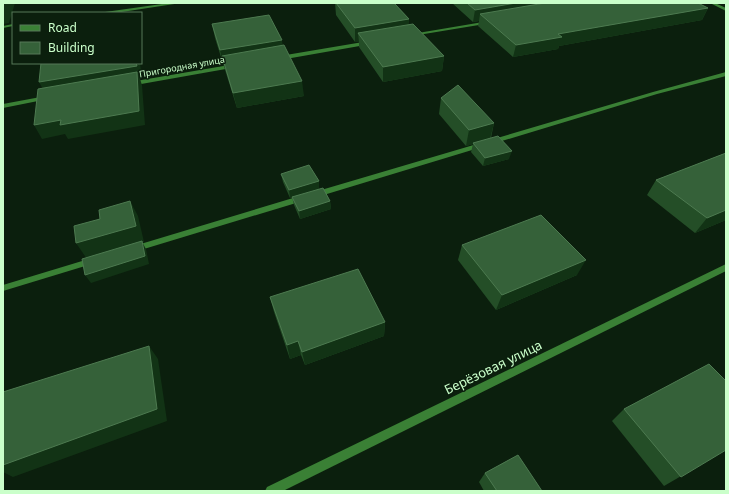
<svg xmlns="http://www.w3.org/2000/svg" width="729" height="494" font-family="'Noto Sans',sans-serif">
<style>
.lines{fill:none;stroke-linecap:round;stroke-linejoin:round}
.minor{fill:#3a8035;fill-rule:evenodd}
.wall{fill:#244e27}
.shaded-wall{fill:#123315}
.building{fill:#356139;stroke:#4d7a50}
.labels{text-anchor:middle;stroke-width:3;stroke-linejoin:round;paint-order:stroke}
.far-street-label{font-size:9px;fill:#caffca;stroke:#0b1f0d}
.near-street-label{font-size:13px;fill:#caffca;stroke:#0b1f0d}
</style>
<rect width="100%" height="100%" fill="#0b1f0d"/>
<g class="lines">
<!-- minor -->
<g class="minor">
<polygon points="169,3 181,3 115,13 103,13 105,12"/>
<polygon points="710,3 715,3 726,8 726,11"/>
<polygon points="489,21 491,22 491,23 412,36 410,35 412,34"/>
<polygon points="13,24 13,26 3,28 3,26"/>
<polygon points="369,41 372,43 371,44 280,60 277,58 280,56"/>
<polygon points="235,64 238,66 237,67 130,86 127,84 130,82"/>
<polygon points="726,72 726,76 657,94 317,197 311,197 310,195 311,193 653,92"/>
<polygon points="46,96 48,97 48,99 3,108 3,104"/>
<polygon points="303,195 306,196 307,198 306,200 134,252 131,251 130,249 131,247 134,246"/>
<polygon points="92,258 95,259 96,261 95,263 3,291 3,285"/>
<polygon points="726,264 726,271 283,491 265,491 267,487"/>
</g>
</g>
<!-- wall -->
<g class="wall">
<polygon points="335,3 394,3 409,19 408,25 444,56 442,71 383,82 359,47 359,42 355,42 336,15"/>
<polygon points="452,3 698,3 708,8 702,20 559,46 558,49 513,57 478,26 479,21 473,22"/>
<polygon points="212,24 282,46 304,96 237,108 215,38"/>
<polygon points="441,98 494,123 491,138 509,159 483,166 471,152 473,144 466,146 439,114"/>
<polygon points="726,153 726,220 695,233 647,195 656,180"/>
<polygon points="281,174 319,181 319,189 330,201 331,209 300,219 294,205 292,197 290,198 283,182"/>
<polygon points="462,245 577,275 496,310 458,260"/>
<polygon points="270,297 385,322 384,336 305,365 301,355 290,359 274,312"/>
<polygon points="624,409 726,450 664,486 612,421"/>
<polygon points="485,473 542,491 484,491 479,482"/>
</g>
<!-- shaded-wall -->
<g class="shaded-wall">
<polygon points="4,3 15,3 9,23 3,24 3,5"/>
<polygon points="516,3 583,3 480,14 479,21 473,22 475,10"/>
<polygon points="708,8 702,20 559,46 558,49 513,57 516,45 558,34"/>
<polygon points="409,19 408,33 358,33 359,42 355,42 355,28"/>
<polygon points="282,40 284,54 222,56 223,65 220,50"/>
<polygon points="444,56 442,71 383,82 383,67"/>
<polygon points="136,63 140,63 142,79 140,79 142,85 145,125 68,139 65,134 42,139 34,125 46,95 39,82"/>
<polygon points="302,81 304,96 237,108 233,93"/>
<polygon points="494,123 490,139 466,146 469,130"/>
<polygon points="512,151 509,159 483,166 485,158"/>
<polygon points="319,181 319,190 290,198 289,190"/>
<polygon points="130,201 138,216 144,242 142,242 146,249 149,264 91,283 85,275 87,259 76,243"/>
<polygon points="330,201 331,209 300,219 299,211"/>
<polygon points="726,210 726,220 695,233 707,218"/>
<polygon points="586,260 577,275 496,310 502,295"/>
<polygon points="385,322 384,336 305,365 302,352"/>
<polygon points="298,341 301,355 290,359 287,345"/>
<polygon points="149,346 158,359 167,421 13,477 3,472 3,465"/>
</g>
<!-- building -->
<g class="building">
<polygon points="336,3 394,3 409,19 355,28"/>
<polygon points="467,3 516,3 475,10"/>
<polygon points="545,3 698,3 708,8 558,34 562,37 516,45 480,14"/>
<polygon points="269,15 282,40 220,50 212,24"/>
<polygon points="413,24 444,56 383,67 358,33"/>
<polygon points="284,45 302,81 233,93 222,56"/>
<polygon points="41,63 136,63 137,66 39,82"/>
<polygon points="137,72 139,111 60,125 61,120 34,125 38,89"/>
<polygon points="458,85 494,123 469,130 441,98"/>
<polygon points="498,136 512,151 485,158 473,143"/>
<polygon points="726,153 726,210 707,218 656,180"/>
<polygon points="309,165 319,181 289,190 281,174"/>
<polygon points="323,188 330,201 299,211 292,197"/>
<polygon points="130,201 136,226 76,243 74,226 100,219 99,210"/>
<polygon points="541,215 586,260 502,295 462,245"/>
<polygon points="142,241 145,256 85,275 82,259"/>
<polygon points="358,269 385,322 302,352 298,341 287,345 270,297"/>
<polygon points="149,346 157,409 3,465 3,392"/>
<polygon points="709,364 726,381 726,450 681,477 624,409"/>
<polygon points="518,455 542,491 497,491 485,473"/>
</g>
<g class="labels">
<!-- far-street labels -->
<g class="far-street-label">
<text transform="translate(182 67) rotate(-10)" y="3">Пригородная улица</text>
</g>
<!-- near-street labels -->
<g class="near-street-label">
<text transform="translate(493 367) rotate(-26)" y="5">Берёзовая улица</text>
</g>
</g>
<!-- border -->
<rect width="729" height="494" fill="none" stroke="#caffca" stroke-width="8"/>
<!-- legend -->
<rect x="12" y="12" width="130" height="52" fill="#0b1f0d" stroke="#577959"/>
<rect x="20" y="25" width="20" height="6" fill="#3a8035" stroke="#577959"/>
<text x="48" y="32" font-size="12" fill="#caffca">Road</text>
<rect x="20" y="42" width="20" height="12" fill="#356139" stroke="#577959"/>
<text x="48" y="52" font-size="12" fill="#caffca">Building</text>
</svg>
